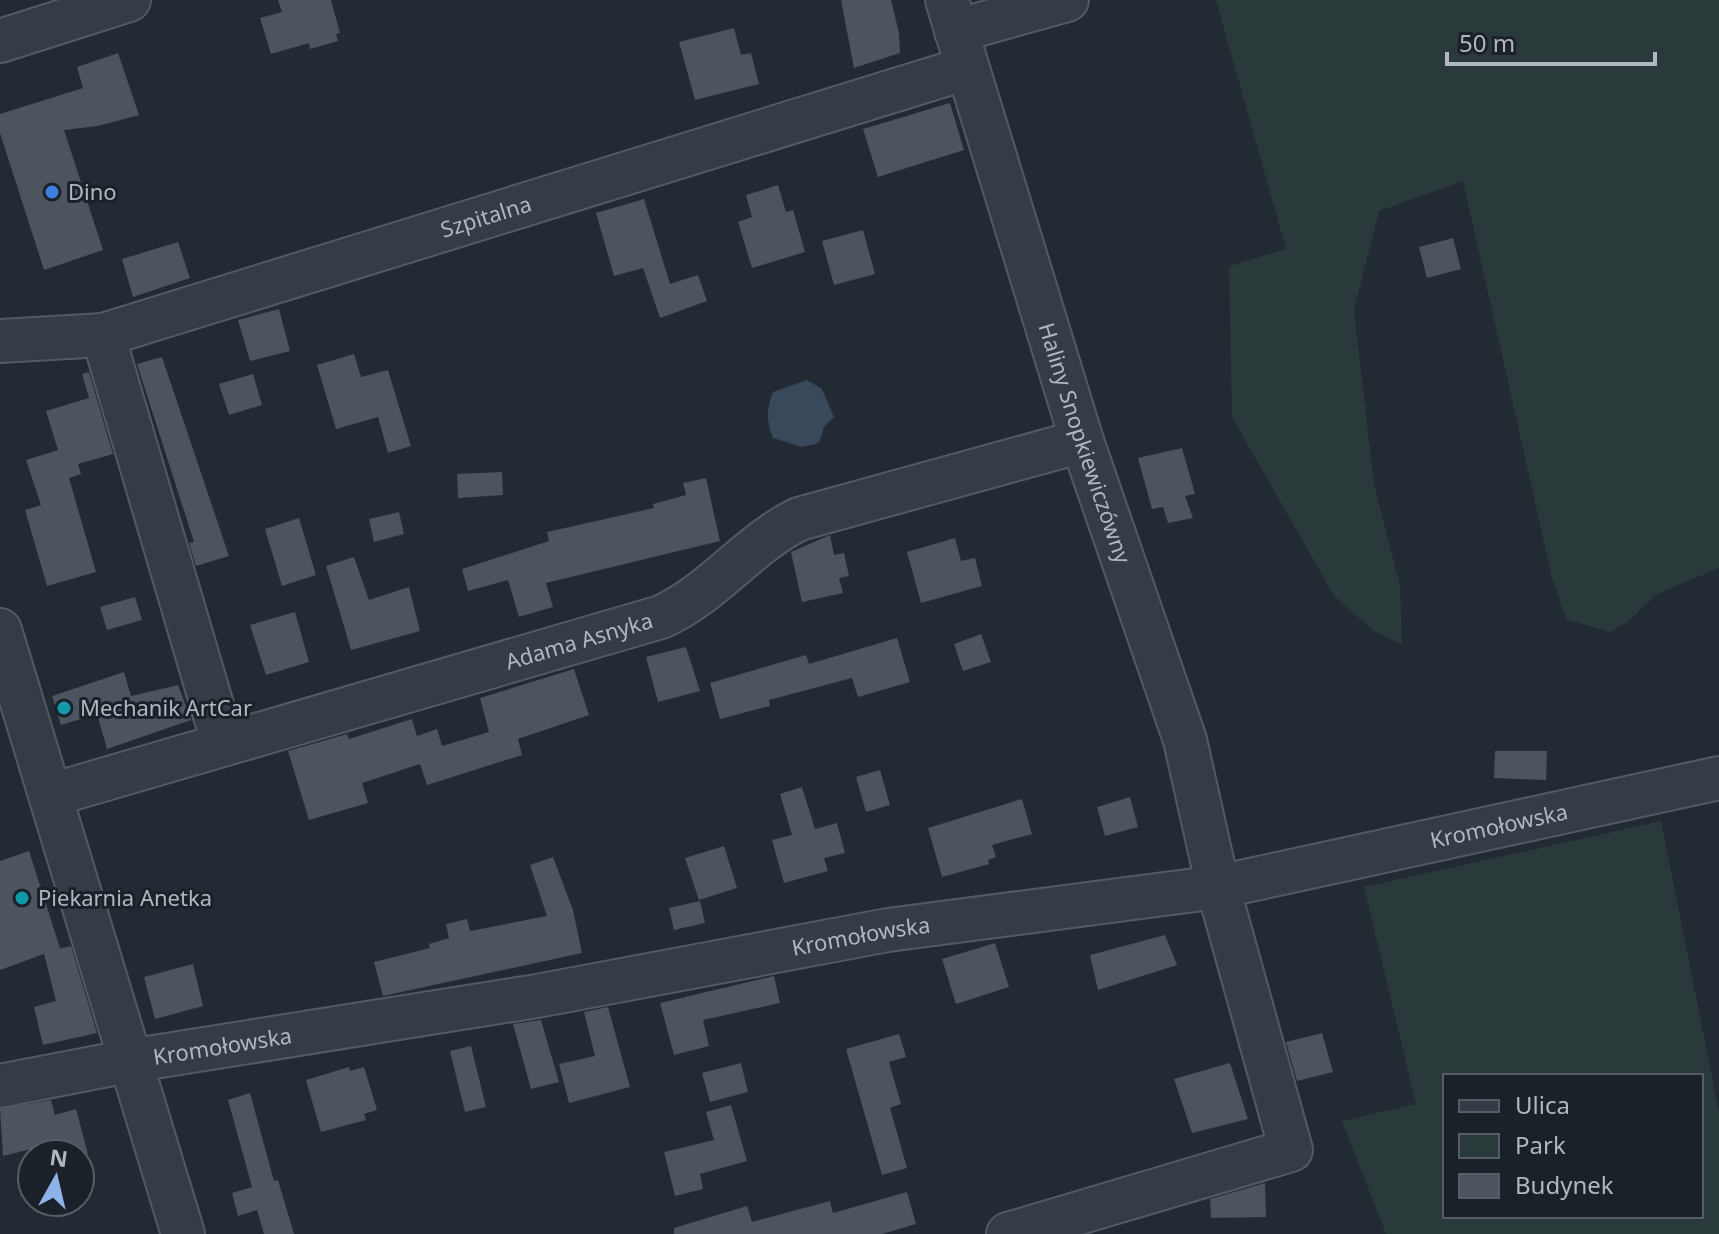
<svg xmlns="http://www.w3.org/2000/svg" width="1719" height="1234" font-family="'Noto Sans',sans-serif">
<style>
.green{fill:#2a3a3a;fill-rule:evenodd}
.water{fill:#39485b}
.building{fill:#4b545f}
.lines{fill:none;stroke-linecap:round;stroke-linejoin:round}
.minor-casing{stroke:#535a62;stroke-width:46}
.minor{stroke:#353c45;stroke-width:42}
.shop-dot{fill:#3f7fe0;stroke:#1b2129;stroke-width:3}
.culture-dot{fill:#0f9aa8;stroke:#1b2129;stroke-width:3}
.labels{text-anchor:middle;stroke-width:6;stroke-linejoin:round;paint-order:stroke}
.poi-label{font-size:22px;fill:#b0b7c1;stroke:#1b2129;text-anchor:start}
.street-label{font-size:22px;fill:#b0b7c1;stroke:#1b2129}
</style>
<rect width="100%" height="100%" fill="#222a34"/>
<!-- green -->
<g class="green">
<polygon points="1216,0 1719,0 1719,568 1657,594 1629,621 1610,632 1566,619 1552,578 1463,181 1379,211 1354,310 1374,485 1400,585 1402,645 1374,631 1334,596 1232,417 1229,266 1286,249"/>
<path d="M 1661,821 L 1719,1112 L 1719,1234 L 1386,1234 L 1342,1121 L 1416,1104 L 1364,887 ZM 1445,1076 L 1701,1076 L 1701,1216 L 1445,1216 Z"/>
</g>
<!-- water -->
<path class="water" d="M 807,380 L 822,389 L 834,417 L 824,427 L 819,443 L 802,447 L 773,438 C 766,420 766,410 773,392 Z"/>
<!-- building -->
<g class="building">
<polygon points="278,0 331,0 340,33 336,34 338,41 310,49 309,43 271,54 260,18 282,12"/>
<polygon points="841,0 891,0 899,33 900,53 854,68"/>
<polygon points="734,28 741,55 751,53 759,84 695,100 679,42"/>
<polygon points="118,53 139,115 98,126 64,130 103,250 44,270 0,133 0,114 83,88 77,67"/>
<polygon points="950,103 964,150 878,177 863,129"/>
<polygon points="778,185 786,212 793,210 805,252 752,268 738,222 752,217 746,195"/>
<polygon points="644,199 670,284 698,275 707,301 660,318 643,268 614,276 596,213"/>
<polygon points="863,230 875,274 834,285 822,241"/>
<polygon points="1453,238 1461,269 1427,278 1419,247"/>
<polygon points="178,242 190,278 133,297 122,259"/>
<polygon points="279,309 290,351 250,361 238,320"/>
<polygon points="354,354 361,377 388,370 411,446 388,453 378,417 336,429 317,365"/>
<polygon points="162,357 229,556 196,566 189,543 194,542 137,364"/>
<polygon points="89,372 113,454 78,464 81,474 69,478 96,572 47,586 25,510 41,505 26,460 58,450 46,411 89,398 82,374"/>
<polygon points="253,374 262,405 229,415 219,384"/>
<polygon points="1182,448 1195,494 1185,496 1193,518 1168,523 1163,507 1152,509 1138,458"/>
<polygon points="502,472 503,495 458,498 457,474"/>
<polygon points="706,478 720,541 546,583 553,607 519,617 508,580 468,591 462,569 549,541 547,532 654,508 653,504 686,495 683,483"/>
<polygon points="399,512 404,534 374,542 369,519"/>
<polygon points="299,518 316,575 282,586 265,529"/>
<polygon points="830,535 834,555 844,553 849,576 839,578 843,593 802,602 791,552"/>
<polygon points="955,538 961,561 975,558 982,586 921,603 907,552"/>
<polygon points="354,557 369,600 409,587 420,631 351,650 326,566"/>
<polygon points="135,597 142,620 107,630 100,607"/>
<polygon points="295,612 309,662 266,675 250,625"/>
<polygon points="981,634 991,662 963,671 954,644"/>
<polygon points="897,638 910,682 858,697 852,678 769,700 770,706 720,719 710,683 806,655 809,664"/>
<polygon points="686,647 700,691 658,702 646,657"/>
<polygon points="574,669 589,715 518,739 522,755 427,785 420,764 362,783 368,803 309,820 288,751 347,734 349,739 412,719 417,736 437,729 442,746 489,732 480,698"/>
<polygon points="124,672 131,696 178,685 191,720 107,749 97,714 61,725 52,696"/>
<polygon points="1495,751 1547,751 1546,780 1494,778"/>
<polygon points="880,770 890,805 866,812 856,777"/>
<polygon points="802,787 815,829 837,823 845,853 824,858 828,871 784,883 772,840 792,835 780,794"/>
<polygon points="1130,797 1138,827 1105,836 1097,807"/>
<polygon points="1022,799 1032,834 992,845 996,857 988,860 989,864 942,877 928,828"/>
<polygon points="724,846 737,888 699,900 685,858"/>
<polygon points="29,851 60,948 57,949 71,946 97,1033 43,1045 34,1007 56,1001 44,954 0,970 0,861"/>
<polygon points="553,857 573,910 582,953 383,996 374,962 430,948 429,944 449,938 446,924 467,919 470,931 547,916 530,865"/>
<polygon points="700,901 705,923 674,930 669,908"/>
<polygon points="1165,935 1177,965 1098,990 1090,955"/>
<polygon points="995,943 1009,987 956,1004 942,959"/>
<polygon points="193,964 203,1006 155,1019 144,977"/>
<polygon points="774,976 780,1003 703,1020 709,1046 674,1055 660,1003"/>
<polygon points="608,1007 630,1087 569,1103 559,1064 595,1056 584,1012"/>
<polygon points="541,1020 559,1082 531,1089 513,1024"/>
<polygon points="1322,1033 1333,1072 1297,1081 1286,1042"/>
<polygon points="899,1034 906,1057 889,1062 901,1104 890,1108 907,1168 882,1175 846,1049"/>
<polygon points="471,1046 486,1107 465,1112 450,1051"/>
<polygon points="741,1063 748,1092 710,1102 702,1073"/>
<polygon points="1230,1063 1248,1119 1192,1133 1174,1079"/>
<polygon points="349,1067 350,1071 364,1067 377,1110 364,1114 366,1120 321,1132 306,1080"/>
<polygon points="250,1093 274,1181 278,1180 294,1234 264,1234 257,1210 238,1216 232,1193 252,1187 228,1100"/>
<polygon points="51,1100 55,1115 76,1109 88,1154 49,1154 47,1145 3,1156 0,1109"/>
<polygon points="731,1105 747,1161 700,1174 703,1189 675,1196 664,1152 714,1140 706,1112"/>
<polygon points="1265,1183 1266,1217 1211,1218 1210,1199"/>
<polygon points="907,1192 916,1224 882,1234 674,1234 674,1228 747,1206 752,1222 830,1201 833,1213"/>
</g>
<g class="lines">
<defs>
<g id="minor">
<path id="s1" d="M 947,0 L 1082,441 L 1185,740 L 1218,887 L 1291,1150 L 1008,1234"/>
<polyline points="956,31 1067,0"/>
<polyline points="0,41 129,0"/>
<polyline points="103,335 216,719"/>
<path id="s2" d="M 0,341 L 103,335 L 967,68"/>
<polyline points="0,630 183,1234"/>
<path id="s3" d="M 51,795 L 661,617 C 713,594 748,544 799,519 L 1082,441"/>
<path id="s4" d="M 0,1086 L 129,1061 L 537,996 L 888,930 L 1218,887 L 1719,778"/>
</g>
</defs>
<!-- minor casing -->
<use href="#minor" class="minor-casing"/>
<!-- minor -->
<use href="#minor" class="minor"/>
</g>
<!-- markers -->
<circle class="shop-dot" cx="52" cy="192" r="8"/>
<g class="culture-dot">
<circle cx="64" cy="708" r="8"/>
<circle cx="22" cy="898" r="8"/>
</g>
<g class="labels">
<!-- poi labels -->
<g class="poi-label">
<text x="68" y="200">Dino</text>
<text x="80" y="716">Mechanik ArtCar</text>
<text x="38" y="906">Piekarnia Anetka</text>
</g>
<!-- street labels -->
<g class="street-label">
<text dy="8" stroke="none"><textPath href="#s2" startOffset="504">Szpitalna</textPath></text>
<text dy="8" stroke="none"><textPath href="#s1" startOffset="464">Haliny Snopkiewiczówny</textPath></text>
<text dy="8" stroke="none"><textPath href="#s3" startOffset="550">Adama Asnyka</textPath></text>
<text dy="8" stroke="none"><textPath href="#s4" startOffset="1522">Kromołowska</textPath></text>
<text dy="8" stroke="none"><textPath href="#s4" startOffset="874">Kromołowska</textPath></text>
<text dy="8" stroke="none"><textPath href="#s4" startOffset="226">Kromołowska</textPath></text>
</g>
</g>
<!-- legend -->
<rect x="1443" y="1074" width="260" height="144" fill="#1b2129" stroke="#575d66" stroke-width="2"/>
<rect x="1459" y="1100" width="40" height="12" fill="#353c45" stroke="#575d66" stroke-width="2"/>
<text x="1515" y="1114" font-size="24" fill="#b0b7c1">Ulica</text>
<rect x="1459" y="1134" width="40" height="24" fill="#2a3a3a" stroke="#575d66" stroke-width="2"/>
<text x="1515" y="1154" font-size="24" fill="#b0b7c1">Park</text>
<rect x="1459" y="1174" width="40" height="24" fill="#4b545f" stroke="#575d66" stroke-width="2"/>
<text x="1515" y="1194" font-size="24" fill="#b0b7c1">Budynek</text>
<!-- north arrow -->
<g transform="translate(56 1178) rotate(8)"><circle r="38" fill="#1b2129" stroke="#575d66" stroke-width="2"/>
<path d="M0-6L14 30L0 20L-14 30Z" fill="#8db3e9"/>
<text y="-12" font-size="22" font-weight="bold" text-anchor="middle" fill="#b0b7c1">N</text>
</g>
<!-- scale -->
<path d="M1447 52v12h208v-12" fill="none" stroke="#b0b7c1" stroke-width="4"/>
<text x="1459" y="52" font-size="24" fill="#b0b7c1" stroke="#1b2129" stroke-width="6" paint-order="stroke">50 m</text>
</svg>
